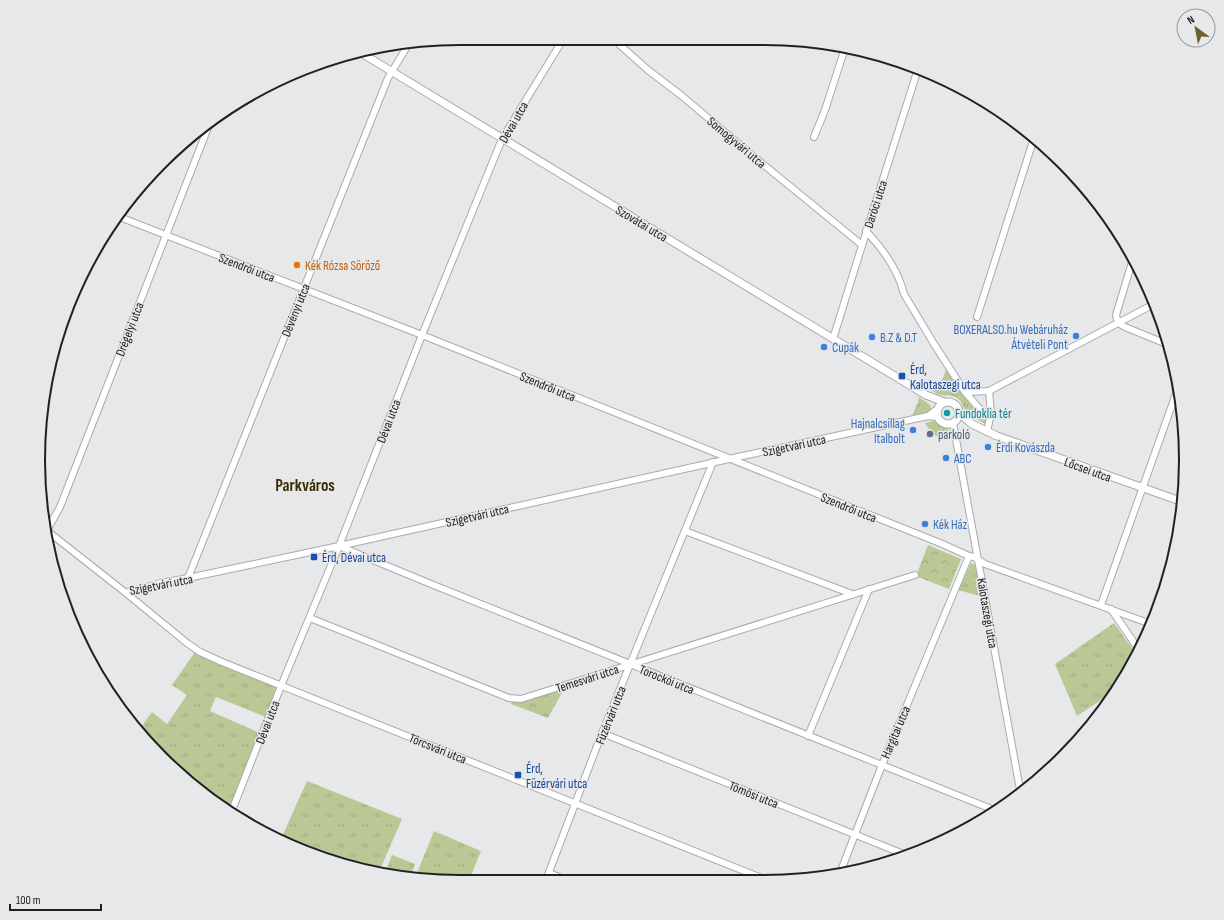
<svg xmlns="http://www.w3.org/2000/svg" width="1224" height="920" font-family="'Sofia Sans Condensed',sans-serif">
<style>
.grass{fill:url(#grass-tufts)}
.park{fill:url(#park-crowns)}
.lines{fill:none;stroke-linecap:round;stroke-linejoin:round}
.minor-casing{stroke:#a9aaac;stroke-width:8}
.tertiary-casing{stroke:#a9aaac;stroke-width:9}
.minor{stroke:#fff;stroke-width:6}
.tertiary{stroke:#fff;stroke-width:7}
.food-dot{fill:#e8710a;stroke:#e6e8e9;stroke-width:1.5}
.shop-dot{fill:#3f7fe0;stroke:#e6e8e9;stroke-width:1.5}
.transit-dot{fill:#1a4fb4;stroke:#e6e8e9;stroke-width:1.5}
.culture-dot{fill:#0f9aa8;stroke:#e6e8e9;stroke-width:1.5}
.service-dot{fill:#5c6f8a;stroke:#e6e8e9;stroke-width:1.5}
.labels{text-anchor:middle;stroke-width:3;stroke-linejoin:round;paint-order:stroke}
.street-label{font-size:13px;fill:#202122;stroke:#e6e8e9}
.food-label{font-size:13px;fill:#c56008;stroke:#e6e8e9;text-anchor:start}
.shop-label{font-size:13px;fill:#366cbe;stroke:#e6e8e9;text-anchor:start}
.transit-label{font-size:13px;fill:#164399;stroke:#e6e8e9;text-anchor:start}
.culture-label{font-size:13px;fill:#0d838f;stroke:#e6e8e9;text-anchor:start}
.service-label{font-size:13px;fill:#4e5e75;stroke:#e6e8e9;text-anchor:start}
.district-label{font-size:17px;font-weight:bold;fill:#392e02;stroke:#e6e8e9}
.rim{fill:none;stroke:#202122;stroke-width:2}
</style>
<defs>
<pattern id="grass-tufts" width="24" height="20" patternUnits="userSpaceOnUse"><rect width="24" height="20" fill="#b9c895"/><path d="M3 7l-1-3M5 7V3M7 7l1-3M15 17l-1-3M17 17v-4M19 17l1-3" fill="none" stroke="#9fac80"/></pattern>
<pattern id="park-crowns" width="20" height="18" patternUnits="userSpaceOnUse"><rect width="20" height="18" fill="#b9c895"/><path d="M2 6a3 3 0 1 1 6 0M12 15a3 3 0 1 1 6 0" fill="none" stroke="#9fac80"/></pattern>
</defs>
<rect width="100%" height="100%" fill="#e6e8e9"/>
<!-- grass -->
<g class="grass">
<path d="M 946,369 L 972,406 L 986,418 L 987,422 L 985,424 C 979,420 970,416 966,411 C 962,406 962,401 957,398 C 948,392 943,400 930,389 C 939,385 944,379 946,369 Z"/>
<polygon points="919,397 930,405 931,410 930,412 912,416 918,402"/>
<path d="M 934,421 L 940,426 L 948,428 L 950,440 C 938,440 932,434 925,423 Z"/>
<polygon points="971,563 975,565 976,567 980,596 958,590"/>
<polygon points="1114,623 1137,655 1129,671 1109,699 1107,696 1077,716 1055,664"/>
<polygon points="195,652 279,686 266,717 216,697 210,711 260,733 229,811 182,777 138,731 152,712 167,724 187,695 172,685"/>
<polygon points="564,689 548,718 511,704 512,700 529,700"/>
<polygon points="307,781 402,819 379,872 351,868 281,839"/>
<polygon points="434,831 481,851 469,881 432,881 415,878"/>
<polygon points="392,855 415,864 410,877 385,873"/>
</g>
<!-- park -->
<polygon class="park" points="928,545 961,559 949,589 918,577 918,571"/>
<g class="lines">
<defs>
<g id="minor">
<polyline points="612,38 648,70 682,96 753,156 862,245"/>
<polyline points="814,137 825,110 845,48"/>
<polyline points="117,216 422,335 940,543 969,556 974,557 985,564 1151,624"/>
<path d="M 866,231 C 883,249 898,269 904,294 L 934,344 L 965,392 L 978,407 L 990,418"/>
<polyline points="1133,259 1116,315 1118,323 1125,327 1169,345"/>
<polyline points="977,317 1034,138"/>
<polyline points="833,339 859,255 918,69"/>
<polyline points="965,392 989,391 1154,304"/>
<polyline points="928,416 937,409"/>
<polyline points="953,423 1021,795"/>
<polyline points="987,432 991,413 989,391"/>
<polyline points="46,530 126,593 187,643 200,652 222,662 764,879"/>
<polyline points="685,531 852,594"/>
<polyline points="46,532 60,507 209,125"/>
<polyline points="339,546 431,584 994,810"/>
<polyline points="188,578 388,78 408,45"/>
<polyline points="126,593 161,583 188,578 339,546 729,459 928,416 937,417"/>
<polyline points="1101,605 1178,388"/>
<polyline points="1111,609 1139,650"/>
<polyline points="310,618 509,698 521,699 915,575"/>
<polyline points="602,733 906,855"/>
<polyline points="808,736 869,589"/>
<polyline points="231,813 281,686 339,546 422,335 502,139 564,38"/>
<polyline points="549,873 566,880"/>
<polyline points="840,873 882,765 969,556"/>
<polyline points="546,880 602,733 713,462"/>
</g>
<g id="tertiary">
<polyline points="358,51 926,395 944,402"/>
<circle cx="948" cy="413" r="11"/>
<polyline points="959,413 972,424 997,436 1183,502"/>
</g>
</defs>
<!-- minor casing -->
<use href="#minor" class="minor-casing"/>
<!-- tertiary casing -->
<use href="#tertiary" class="tertiary-casing"/>
<!-- minor -->
<use href="#minor" class="minor"/>
<!-- tertiary -->
<use href="#tertiary" class="tertiary"/>
</g>
<!-- markers -->
<circle class="food-dot" cx="297" cy="265" r="4"/>
<g class="shop-dot">
<circle cx="1076" cy="336" r="4"/>
<circle cx="872" cy="337" r="4"/>
<circle cx="824" cy="347" r="4"/>
<circle cx="913" cy="430" r="4"/>
<circle cx="988" cy="447" r="4"/>
<circle cx="946" cy="458" r="4"/>
<circle cx="925" cy="524" r="4"/>
</g>
<g class="transit-dot">
<rect x="898" y="372" width="8" height="8" rx="2"/>
<rect x="310" y="553" width="8" height="8" rx="2"/>
<rect x="514" y="771" width="8" height="8" rx="2"/>
</g>
<circle class="culture-dot" cx="947" cy="413" r="4"/>
<circle class="service-dot" cx="930" cy="434" r="4"/>
<g class="labels">
<!-- street labels -->
<g class="street-label">
<text transform="translate(513 122) rotate(-60)" y="5">Dévai utca</text>
<text transform="translate(737 142) rotate(40)" y="5">Somogyvári utca</text>
<text transform="translate(875 204) rotate(-72)" y="5">Daróci utca</text>
<text transform="translate(642 223) rotate(31)" y="5">Szovátai utca</text>
<text transform="translate(247 267) rotate(21)" y="5">Szendrői utca</text>
<text transform="translate(295 310) rotate(-68)" y="5">Dévényi utca</text>
<text transform="translate(129 329) rotate(-69)" y="5">Drégelyi utca</text>
<text transform="translate(548 386) rotate(22)" y="5">Szendrői utca</text>
<text transform="translate(388 421) rotate(-69)" y="5">Dévai utca</text>
<text transform="translate(794 445) rotate(-12)" y="5">Szigetvári utca</text>
<text transform="translate(1088 469) rotate(20)" y="5">Lőcsei utca</text>
<text transform="translate(849 507) rotate(22)" y="5">Szendrői utca</text>
<text transform="translate(477 515) rotate(-13)" y="5">Szigetvári utca</text>
<text transform="translate(161 584) rotate(-11)" y="5">Szigetvári utca</text>
<text transform="translate(988 613) rotate(80)" y="5">Kalotaszegi utca</text>
<text transform="translate(587 678) rotate(-18)" y="5">Temesvári utca</text>
<text transform="translate(667 679) rotate(22)" y="5">Torockói utca</text>
<text transform="translate(610 715) rotate(-68)" y="5">Füzérvári utca</text>
<text transform="translate(267 722) rotate(-69)" y="5">Dévai utca</text>
<text transform="translate(895 732) rotate(-67)" y="5">Hargitai utca</text>
<text transform="translate(438 748) rotate(22)" y="5">Törcsvári utca</text>
<text transform="translate(754 794) rotate(22)" y="5">Tömösi utca</text>
</g>
<!-- food labels -->
<g class="food-label">
<text x="305" y="270">Kék Rózsa Söröző</text>
</g>
<!-- shop labels -->
<g class="shop-label">
<text x="1068" y="334" text-anchor="end">BOXERALSO.hu Webáruház<tspan x="1068" dy="15">Átvételi Pont</tspan></text>
<text x="880" y="342">B.Z &amp; D.T</text>
<text x="832" y="352">Cupák</text>
<text x="905" y="428" text-anchor="end">Hajnalcsillag<tspan x="905" dy="15">Italbolt</tspan></text>
<text x="996" y="452">Érdi Kovászda</text>
<text x="954" y="463">ABC</text>
<text x="933" y="529">Kék Ház</text>
</g>
<!-- transit labels -->
<g class="transit-label">
<text x="910" y="374">Érd,<tspan x="910" dy="15">Kalotaszegi utca</tspan></text>
<text x="322" y="562">Érd, Dévai utca</text>
<text x="526" y="773">Érd,<tspan x="526" dy="15">Füzérvári utca</tspan></text>
</g>
<!-- culture labels -->
<g class="culture-label">
<text x="955" y="418">Fundoklia tér</text>
</g>
<!-- service labels -->
<g class="service-label">
<text x="938" y="439">parkoló</text>
</g>
<!-- district labels -->
<g class="district-label">
<text x="305" y="491">Parkváros</text>
</g>
</g>
<!-- crop -->
<path d="M0 0H1224V920H0ZM460 45H764A415 415 0 0 1 1179 460V460A415 415 0 0 1 764 875H460A415 415 0 0 1 45 460V460A415 415 0 0 1 460 45Z" fill="#e6e8e9" fill-rule="evenodd"/>
<path class="rim" d="M460 45H764A415 415 0 0 1 1179 460V460A415 415 0 0 1 764 875H460A415 415 0 0 1 45 460V460A415 415 0 0 1 460 45Z"/>
<!-- north arrow -->
<g transform="translate(1196 28) rotate(328)"><circle r="19" fill="#e6e8e9" stroke="#979899"/>
<path d="M0-3L7 15L0 10L-7 15Z" fill="#6f612e"/>
<text y="-6" font-size="11" font-weight="bold" text-anchor="middle" fill="#202122">N</text>
</g>
<!-- scale -->
<path d="M10 904v6h91v-6" fill="none" stroke="#202122" stroke-width="2"/>
<text x="16" y="904" font-size="12" fill="#202122" stroke="#e6e8e9" stroke-width="3" paint-order="stroke">100 m</text>
</svg>
